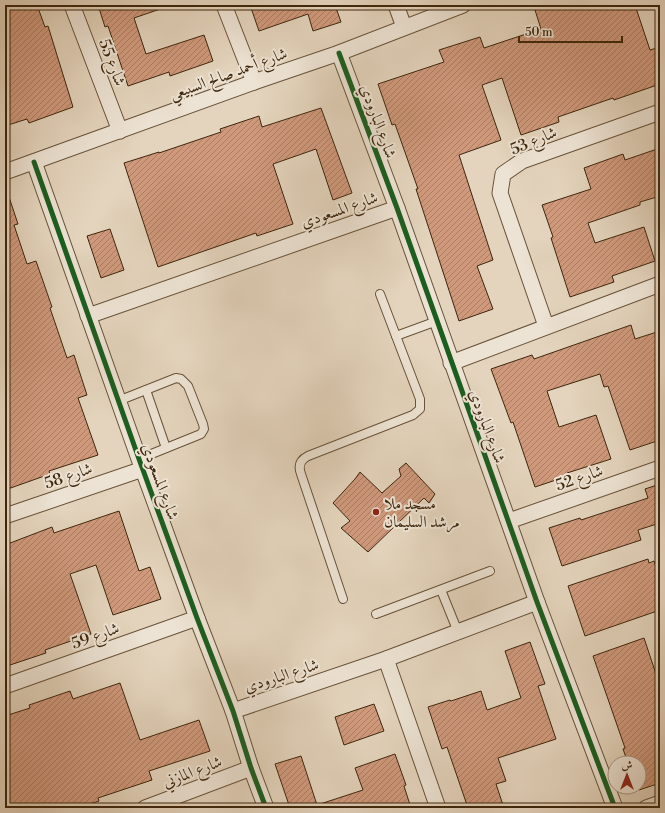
<svg xmlns="http://www.w3.org/2000/svg" width="665" height="813" font-family="'Libre Bodoni',Amiri,serif">
<style>
.building{fill:url(#building-hatch);stroke:#3e260c}
.lines{fill:none;stroke-linecap:round;stroke-linejoin:round}
.service-casing{stroke:#685238;stroke-width:10}
.minor-casing{stroke:#685238;stroke-width:17}
.service{stroke:#ede3d4;stroke-width:8}
.minor{stroke:#ede3d4;stroke-width:15}
.cycleway-casing{stroke:#ede3d4;stroke-width:8}
.cycleway{stroke:#1b5e20;stroke-width:5}
.poi-dot{fill:#8f2418;stroke:#ede3d4;stroke-width:1.5}
.labels{text-anchor:middle;stroke-width:4;stroke-linejoin:round;paint-order:stroke}
.street-label{font-size:16px;fill:#3e260c;stroke:#ede3d4}
.poi-label{font-size:16px;fill:#3e260c;stroke:#ede3d4;text-anchor:start}
</style>
<defs>
<pattern id="building-hatch" width="6" height="6" patternUnits="userSpaceOnUse"><rect width="6" height="6" fill="#d0997c"/><path d="M-1 1l2-2M0 6l6-6M5 7l2-2" fill="none" stroke="#aa7d64"/></pattern>
</defs>
<rect width="100%" height="100%" fill="#e4d4bd"/>
<filter id="stains"><feTurbulence type="fractalNoise" baseFrequency=".005" numOctaves="4"/><feColorMatrix values="0 0 0 0 .2 0 0 0 0 .09 0 0 0 0 .02 0 0 0 .5 -.17"/></filter>
<radialGradient id="worn" r=".72"><stop offset=".6" stop-color="#630" stop-opacity="0"/><stop offset="1" stop-color="#630" stop-opacity=".3"/></radialGradient>
<!-- building -->
<g class="building">
<polygon points="5,5 37,5 45,27 48,26 73,107 29,123 27,119 5,126"/>
<polygon points="98,5 166,5 166,7 134,18 146,54 204,35 213,61 170,76 169,72 128,86 108,26 105,27"/>
<polygon points="250,5 335,5 341,22 313,31 308,14 259,31"/>
<polygon points="551,5 635,5 650,50 660,47 660,84 614,100 613,98 558,117 559,122 521,135 502,78 482,85 501,140 459,155 493,260 477,266 493,309 459,321 416,189 418,189 395,124 392,125 378,84 444,62 439,50 480,37 484,48 541,29 535,10"/>
<polygon points="321,108 352,193 333,200 316,149 273,164 293,224 257,236 256,233 158,267 124,163 159,152 159,153 221,132 220,129 259,116 262,127"/>
<polygon points="660,148 660,196 640,202 640,205 588,223 595,243 644,227 655,261 612,276 614,282 570,297 551,238 553,237 542,205 591,189 584,168 623,154 625,160"/>
<polygon points="5,191 7,191 18,224 14,225 27,264 36,261 52,307 50,308 67,358 74,355 87,395 78,398 98,455 49,471 50,474 5,490"/>
<polygon points="110,229 124,270 101,278 87,236"/>
<polygon points="631,325 635,339 660,331 660,440 630,450 608,386 604,387 600,374 547,391 559,427 596,415 611,459 567,473 568,476 535,487 513,422 511,423 491,369 532,355 534,359"/>
<polygon points="406,463 435,494 429,503 424,498 368,552 341,528 350,521 333,503 355,479 360,472 382,493 401,476 399,469"/>
<polygon points="660,484 660,523 638,530 641,540 562,566 549,528 580,518 581,520 648,498 645,489"/>
<polygon points="119,511 139,571 150,567 161,599 113,615 96,565 70,574 91,634 45,650 46,653 7,666 5,659 5,545 52,527 54,533"/>
<polygon points="648,559 649,563 654,561 660,578 660,610 585,636 568,586"/>
<polygon points="644,638 660,686 660,783 639,790 639,763 628,763 623,749 625,748 593,656"/>
<polygon points="530,642 545,684 538,686 556,739 498,758 506,781 496,784 504,808 468,808 447,747 442,749 428,707 450,700 451,701 481,691 487,710 521,698 505,651"/>
<polygon points="120,683 140,740 199,720 210,751 149,771 152,780 98,798 99,801 78,808 9,808 5,797 5,716 30,708 29,705 70,691 73,699"/>
<polygon points="374,704 384,731 344,745 335,717"/>
<polygon points="395,754 406,785 404,786 411,808 290,808 275,764 301,756 317,805 363,790 355,768"/>
</g>
<g class="lines">
<defs>
<g id="service">
<polyline points="396,336 437,321"/>
<polyline points="146,390 166,448"/>
<polyline points="118,401 176,378 181,379 188,386 203,424 204,429 201,434 139,459"/>
<polyline points="441,590 458,632"/>
<path d="M 343,599 L 301,474 C 298,466 300,460 308,456 L 413,415 L 420,409 L 420,399 L 380,294"/>
<polyline points="376,614 490,571"/>
</g>
<g id="minor">
<polyline points="72,5 120,131"/>
<polyline points="224,5 254,82"/>
<polyline points="396,5 404,27"/>
<polyline points="339,53 397,208 537,602 615,808"/>
<polyline points="34,162 139,459 197,618 233,711 251,768 266,808"/>
<polyline points="5,172 254,82 339,53 463,5"/>
<polyline points="88,316 397,208"/>
<polyline points="546,326 500,193 503,174 522,161 660,112"/>
<polyline points="451,363 660,284"/>
<polyline points="5,516 143,469"/>
<polyline points="509,521 660,468"/>
<polyline points="386,659 438,808"/>
<polyline points="5,686 197,618"/>
<polyline points="233,711 386,659 537,602"/>
<polyline points="145,808 251,768"/>
<polyline points="646,808 660,803"/>
</g>
</defs>
<!-- service casing -->
<use href="#service" class="service-casing"/>
<!-- minor casing -->
<use href="#minor" class="minor-casing"/>
<!-- service -->
<use href="#service" class="service"/>
<!-- minor -->
<use href="#minor" class="minor"/>
<defs>
<g id="cycleway">
<polyline points="339,53 397,208 537,602 615,808"/>
<polyline points="34,162 139,459 197,618 233,711 251,768 266,808"/>
</g>
</defs>
<!-- cycleway casing -->
<use href="#cycleway" class="cycleway-casing"/>
<!-- cycleway -->
<use href="#cycleway" class="cycleway"/>
</g>
<!-- markers -->
<circle class="poi-dot" cx="376" cy="512" r="4"/>
<g class="labels">
<!-- street labels -->
<g class="street-label">
<text transform="translate(113 62) rotate(69)" y="6">شارع 55</text>
<text transform="translate(228 73) rotate(-20)" y="6">شارع أحمد صالح السبيعي</text>
<text transform="translate(379 121) rotate(70)" y="6">شارع البارودي</text>
<text transform="translate(533 140) rotate(-23)" y="6">شارع 53</text>
<text transform="translate(339 209) rotate(-19)" y="6">شارع المسعودي</text>
<text transform="translate(488 426) rotate(70)" y="6">شارع البارودي</text>
<text transform="translate(68 475) rotate(-19)" y="6">شارع 58</text>
<text transform="translate(579 477) rotate(-19)" y="6">شارع 52</text>
<text transform="translate(161 481) rotate(70)" y="6">شارع المسعودي</text>
<text transform="translate(95 635) rotate(-20)" y="6">شارع 59</text>
<text transform="translate(281 675) rotate(-18)" y="6">شارع البارودي</text>
<text transform="translate(192 771) rotate(-21)" y="6">شارع المازني</text>
</g>
<!-- poi labels -->
<g class="poi-label">
<text x="384" y="509">مسجد ملا<tspan x="384" dy="18">مرشد السليمان</tspan></text>
</g>
</g>
<!-- margin -->
<rect width="665" height="813" fill="none" stroke="#e4d4bd" stroke-width="20"/>
<rect x="6" y="6" width="653" height="801" fill="none" stroke="#3e260c" stroke-width="2"/>
<rect x="10" y="10" width="645" height="793" fill="none" stroke="#3e260c"/>
<!-- north arrow -->
<g transform="translate(627 775)"><circle r="19" fill="#ede3d4" stroke="#a79784"/>
<path d="M0-3L7 15L0 10L-7 15Z" fill="#8f2418"/>
<text y="-6" font-size="11" font-weight="bold" text-anchor="middle" fill="#3e260c">ش</text>
</g>
<!-- scale -->
<path d="M519 36v6h103v-6" fill="none" stroke="#3e260c" stroke-width="2"/>
<text x="525" y="36" font-size="12" fill="#3e260c" stroke="#ede3d4" stroke-width="3" paint-order="stroke">50 m</text>
<rect width="100%" height="100%" filter="url(#stains)"/>
<rect width="100%" height="100%" fill="url(#worn)"/>
</svg>
